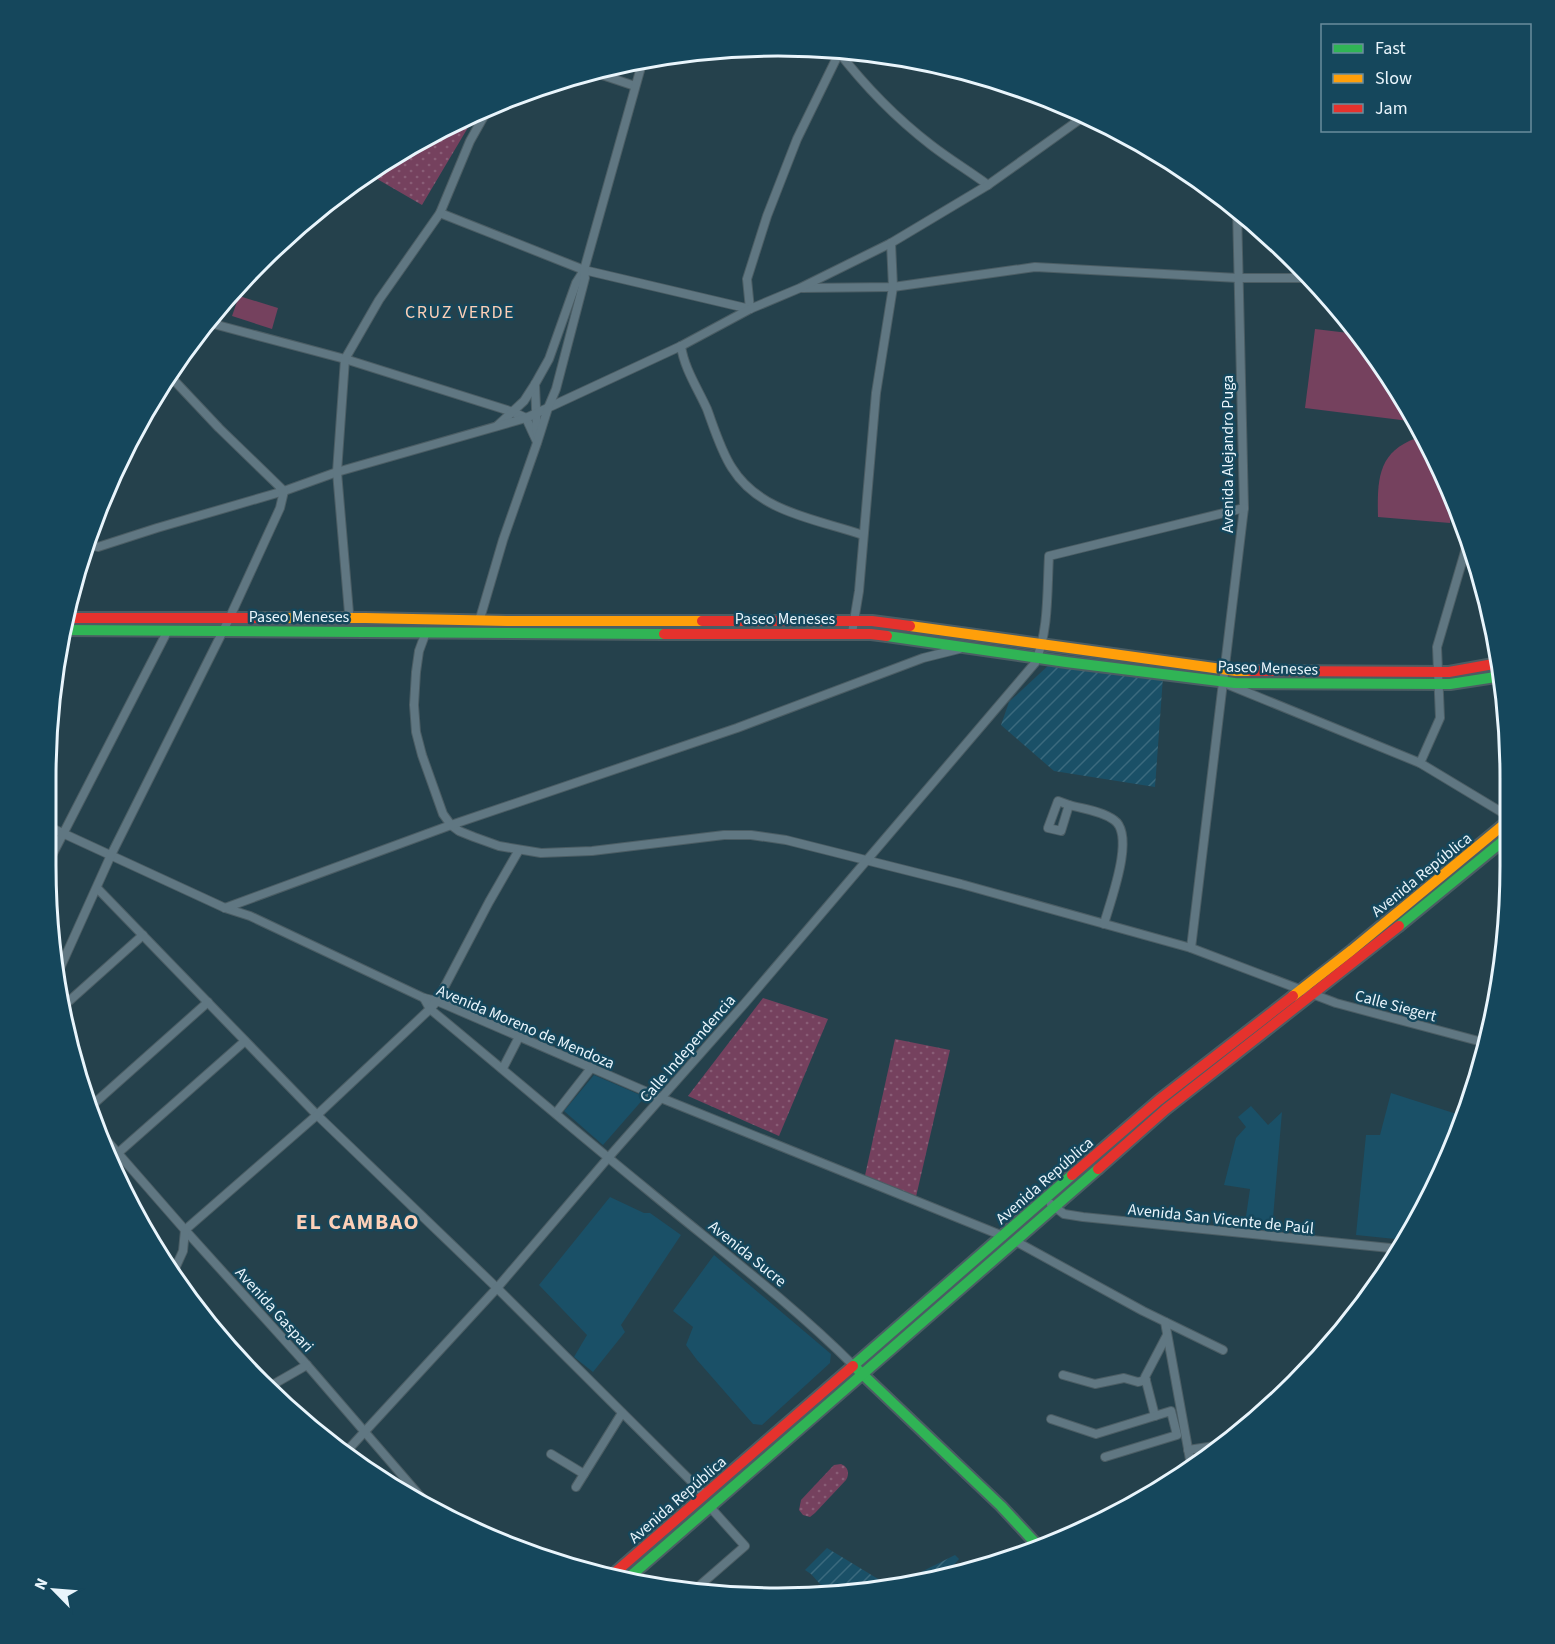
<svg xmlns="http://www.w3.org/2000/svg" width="1555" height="1644" font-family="'Source Sans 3',sans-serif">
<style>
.built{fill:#1a5067}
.industrial{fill:url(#industrial-furrows)}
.grass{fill:url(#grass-dots)}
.pitch{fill:#75415e}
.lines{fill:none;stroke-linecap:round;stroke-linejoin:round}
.street-casing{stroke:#4b5d64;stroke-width:10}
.fast-casing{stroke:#4b5d64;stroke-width:14}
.slow-casing{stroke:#4b5d64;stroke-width:14}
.jam-casing{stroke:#4b5d64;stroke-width:14}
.street{stroke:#607782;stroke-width:8}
.fast{stroke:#30b455;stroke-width:10}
.slow{stroke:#ff9f0a;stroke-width:10}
.jam{stroke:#e5322d;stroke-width:10}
.labels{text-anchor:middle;stroke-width:5;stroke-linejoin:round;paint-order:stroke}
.street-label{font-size:16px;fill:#e9f5fc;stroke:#15475c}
.neighbourhood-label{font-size:18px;letter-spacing:1.5px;fill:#fdd0b8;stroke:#15475c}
.district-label{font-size:22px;font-weight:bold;letter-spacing:1.5px;fill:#fdd0b8;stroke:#15475c}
.rim{fill:none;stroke:#e9f5fc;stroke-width:3}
</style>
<defs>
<pattern id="industrial-furrows" width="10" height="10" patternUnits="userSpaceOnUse" patternTransform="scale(1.5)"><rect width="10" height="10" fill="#1a5067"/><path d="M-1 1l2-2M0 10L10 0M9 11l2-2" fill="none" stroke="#3b6a7e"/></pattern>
<pattern id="grass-dots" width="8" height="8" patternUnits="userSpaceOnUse" patternTransform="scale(1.5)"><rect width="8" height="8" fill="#75415e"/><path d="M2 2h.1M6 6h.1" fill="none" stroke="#895d76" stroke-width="1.8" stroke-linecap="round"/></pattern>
</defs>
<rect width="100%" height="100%" fill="#25414c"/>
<!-- built -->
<g class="built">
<polygon points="594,1075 645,1097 603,1145 564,1111"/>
<polygon points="1391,1093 1463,1116 1454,1147 1405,1240 1356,1235 1366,1135 1380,1135"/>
<polygon points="1251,1106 1268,1125 1282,1112 1273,1218 1283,1227 1282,1233 1244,1230 1250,1189 1224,1185 1236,1138 1246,1127 1238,1117"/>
<polygon points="610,1197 644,1213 650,1213 681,1235 621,1325 625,1332 593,1372 574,1357 587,1335 539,1285"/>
<polygon points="714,1255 831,1354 830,1363 762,1425 753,1424 697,1360 686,1345 693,1327 673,1311"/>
</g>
<!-- industrial -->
<g class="industrial">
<polygon points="1051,663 1163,677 1155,787 1054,771 1001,725 1009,702"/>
<polygon points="827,1548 888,1585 901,1582 955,1555 959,1559 952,1567 956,1573 873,1593 828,1593 811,1574 805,1570"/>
</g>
<!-- grass -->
<g class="grass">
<path d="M 476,114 L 422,205 L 372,176 C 394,145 442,129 476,114 Z"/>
<polygon points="763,998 828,1019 779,1136 688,1096"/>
<polygon points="895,1039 950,1050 915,1201 864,1180"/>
<path d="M 841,1464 C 848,1467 850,1473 846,1480 L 815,1513 L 810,1517 L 803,1515 L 799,1510 L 801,1500 L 832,1467 L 834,1465 Z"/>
</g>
<!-- pitch -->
<g class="pitch">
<polygon points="239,296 278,308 272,329 232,316"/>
<polygon points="1315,329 1357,334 1412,412 1417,422 1305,408"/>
<path d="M 1423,436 L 1450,495 L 1450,523 L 1378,517 C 1377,477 1378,449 1423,436 Z"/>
</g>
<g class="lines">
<defs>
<g id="street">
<path d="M 837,50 C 864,85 896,118 931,145 C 949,159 969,171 988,185"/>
<polyline points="593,72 635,86"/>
<polyline points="440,213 584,270 750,309 747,279 767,216 797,139 841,49"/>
<polyline points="802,288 893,287 1035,267 1238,278 1310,278"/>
<polyline points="206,322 345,359 513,412 526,418 537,442"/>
<path d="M 681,346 C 684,368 698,389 707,409 C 714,428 721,451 732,468 C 760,513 817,519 863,535"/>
<polyline points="535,384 537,433"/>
<polyline points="497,426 524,401 535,384 549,359 576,283 583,272"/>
<polyline points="86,544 98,547 157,528 284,491 337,472 526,418 681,346 750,309 800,288 891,243 988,185 1086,115"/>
<polyline points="348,618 349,613 337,472 345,359 379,300 440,213 470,141 488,109"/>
<polyline points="478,620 481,615 503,540 537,443 548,408 556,389 585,278 584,270 643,60"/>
<polyline points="426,632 419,651 416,672 414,705 416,732 422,755 443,814 451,825 459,831 474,837 499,846 541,853 592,851 724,835 751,835 786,840 961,884 1191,948 1336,1003 1486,1043"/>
<polyline points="852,633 859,591 876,393 893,287 891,243"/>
<polyline points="1229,685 1420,763 1508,816"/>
<polyline points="1420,763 1440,718 1437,647 1469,538"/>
<polygon points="1058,801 1069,805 1061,831 1048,828"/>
<path d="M 1069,805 C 1083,809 1102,811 1114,820 C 1136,835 1110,902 1104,924"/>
<polyline points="45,825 225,908 250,916 424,998 437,1001 661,1098 1003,1236"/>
<polyline points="45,869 167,632"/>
<polyline points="97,888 317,1115 497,1288 705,1495"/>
<polyline points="225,908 451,825 737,728 923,658 959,649"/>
<polyline points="1191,948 1244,508 1237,209"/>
<polyline points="56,977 111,855 229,619 280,508 284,491 219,428 169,375"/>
<path d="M 424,998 L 430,1009 C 504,1070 576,1132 650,1192 C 719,1249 791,1303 854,1366"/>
<polyline points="59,1010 143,935"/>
<polyline points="503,1068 519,1037"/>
<polyline points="89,1108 208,1002"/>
<polyline points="556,1113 592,1067"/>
<polyline points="95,1127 185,1230 307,1365 433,1511"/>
<polyline points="118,1153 245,1041"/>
<polyline points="1051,1204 1064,1214 1083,1217 1400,1249"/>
<polyline points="1015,1241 1143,1311 1223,1350"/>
<polyline points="173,1273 183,1251 185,1230 317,1115 430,1009 437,1001 489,902 519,850"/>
<polyline points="1165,1322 1191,1465"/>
<polyline points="1063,1375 1095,1384 1124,1378 1138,1382 1146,1380"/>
<polyline points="267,1388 307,1365"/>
<polyline points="1155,1416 1145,1377 1167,1335"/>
<polyline points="1051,1419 1096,1434 1171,1411 1177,1435 1105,1457"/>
<polyline points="1188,1450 1215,1446"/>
<path d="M 345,1453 L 497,1288 L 608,1158 L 745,1003 L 1035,663 C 1049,632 1047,590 1049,556 L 1244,508"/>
<polyline points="551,1454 584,1474"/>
<polyline points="576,1487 622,1413"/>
<polyline points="691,1593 745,1546 710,1507"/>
</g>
<g id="fast">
<polyline points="63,630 664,634"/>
<polyline points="887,636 1066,662 1235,683 1450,684 1502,676"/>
<polyline points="1399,926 1509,836"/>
<polyline points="853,1366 1072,1175"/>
<polyline points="856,1368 1001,1506 1040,1548"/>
<polyline points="626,1580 1098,1169"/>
</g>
<g id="slow">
<polyline points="265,618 365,618 507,621 702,621"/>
<polyline points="910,626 1236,671 1251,671"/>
<polyline points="1293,996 1352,950 1508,821"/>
</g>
<g id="jam">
<polyline points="65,618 265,618"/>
<polyline points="702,621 872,621 910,626"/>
<polyline points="664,634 871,634 887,636"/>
<polyline points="1251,671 1449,672 1499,663"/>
<polyline points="1098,1169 1166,1109 1399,926"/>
<polyline points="1072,1175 1159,1100 1293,996"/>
<polyline points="611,1576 853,1366"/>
</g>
</defs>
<!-- street casing -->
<use href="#street" class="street-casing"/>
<!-- fast casing -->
<use href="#fast" class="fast-casing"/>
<!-- slow casing -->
<use href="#slow" class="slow-casing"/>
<!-- jam casing -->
<use href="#jam" class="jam-casing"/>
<!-- street -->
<use href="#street" class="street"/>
<!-- fast -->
<use href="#fast" class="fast"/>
<!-- slow -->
<use href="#slow" class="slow"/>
<!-- jam -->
<use href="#jam" class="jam"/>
</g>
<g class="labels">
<!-- street labels -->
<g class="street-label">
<text transform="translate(1227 454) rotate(-90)" y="6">Avenida Alejandro Puga</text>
<text x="299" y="622">Paseo Meneses</text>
<text x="785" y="624">Paseo Meneses</text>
<text transform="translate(1268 667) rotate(2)" y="6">Paseo Meneses</text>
<text transform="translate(1421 874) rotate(-39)" y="6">Avenida República</text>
<text transform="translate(1396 1005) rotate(15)" y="6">Calle Siegert</text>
<text transform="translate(526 1026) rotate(23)" y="6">Avenida Moreno de Mendoza</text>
<text transform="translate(687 1048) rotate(-49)" y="6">Calle Independencia</text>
<text transform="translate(1044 1180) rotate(-41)" y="6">Avenida República</text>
<text transform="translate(1221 1218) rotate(6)" y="6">Avenida San Vicente de Paúl</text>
<text transform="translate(748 1253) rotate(39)" y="6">Avenida Sucre</text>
<text transform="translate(275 1309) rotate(48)" y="6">Avenida Gaspari</text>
<text transform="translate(677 1499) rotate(-41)" y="6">Avenida República</text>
</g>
<!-- neighbourhood labels -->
<g class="neighbourhood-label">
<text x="460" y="318">CRUZ VERDE</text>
</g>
<!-- district labels -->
<g class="district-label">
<text x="358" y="1229">EL CAMBAO</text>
</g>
</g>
<!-- crop -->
<path d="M0 0H1555V1644H0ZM778 56H778A722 722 0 0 1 1500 778V866A722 722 0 0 1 778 1588H778A722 722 0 0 1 56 866V778A722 722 0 0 1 778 56Z" fill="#15475c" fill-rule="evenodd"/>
<path class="rim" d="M778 56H778A722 722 0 0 1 1500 778V866A722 722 0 0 1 778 1588H778A722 722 0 0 1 56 866V778A722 722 0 0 1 778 56Z"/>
<!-- legend -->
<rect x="1321" y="24" width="210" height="108" fill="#15475c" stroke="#6a8d9c" stroke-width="1.5"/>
<rect x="1333" y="44" width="30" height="9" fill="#30b455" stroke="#6a8d9c" stroke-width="1.5"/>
<text x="1375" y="54" font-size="18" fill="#e9f5fc">Fast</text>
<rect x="1333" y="74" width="30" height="9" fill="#ff9f0a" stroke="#6a8d9c" stroke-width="1.5"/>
<text x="1375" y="84" font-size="18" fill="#e9f5fc">Slow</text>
<rect x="1333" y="104" width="30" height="9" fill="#e5322d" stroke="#6a8d9c" stroke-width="1.5"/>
<text x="1375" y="114" font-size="18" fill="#e9f5fc">Jam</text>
<!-- north arrow -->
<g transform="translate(54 1590) rotate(295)" stroke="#15475c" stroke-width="4.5" paint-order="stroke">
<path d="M0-4.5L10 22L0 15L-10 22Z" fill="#e9f5fc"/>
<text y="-9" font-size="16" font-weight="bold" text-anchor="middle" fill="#e9f5fc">N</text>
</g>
</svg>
